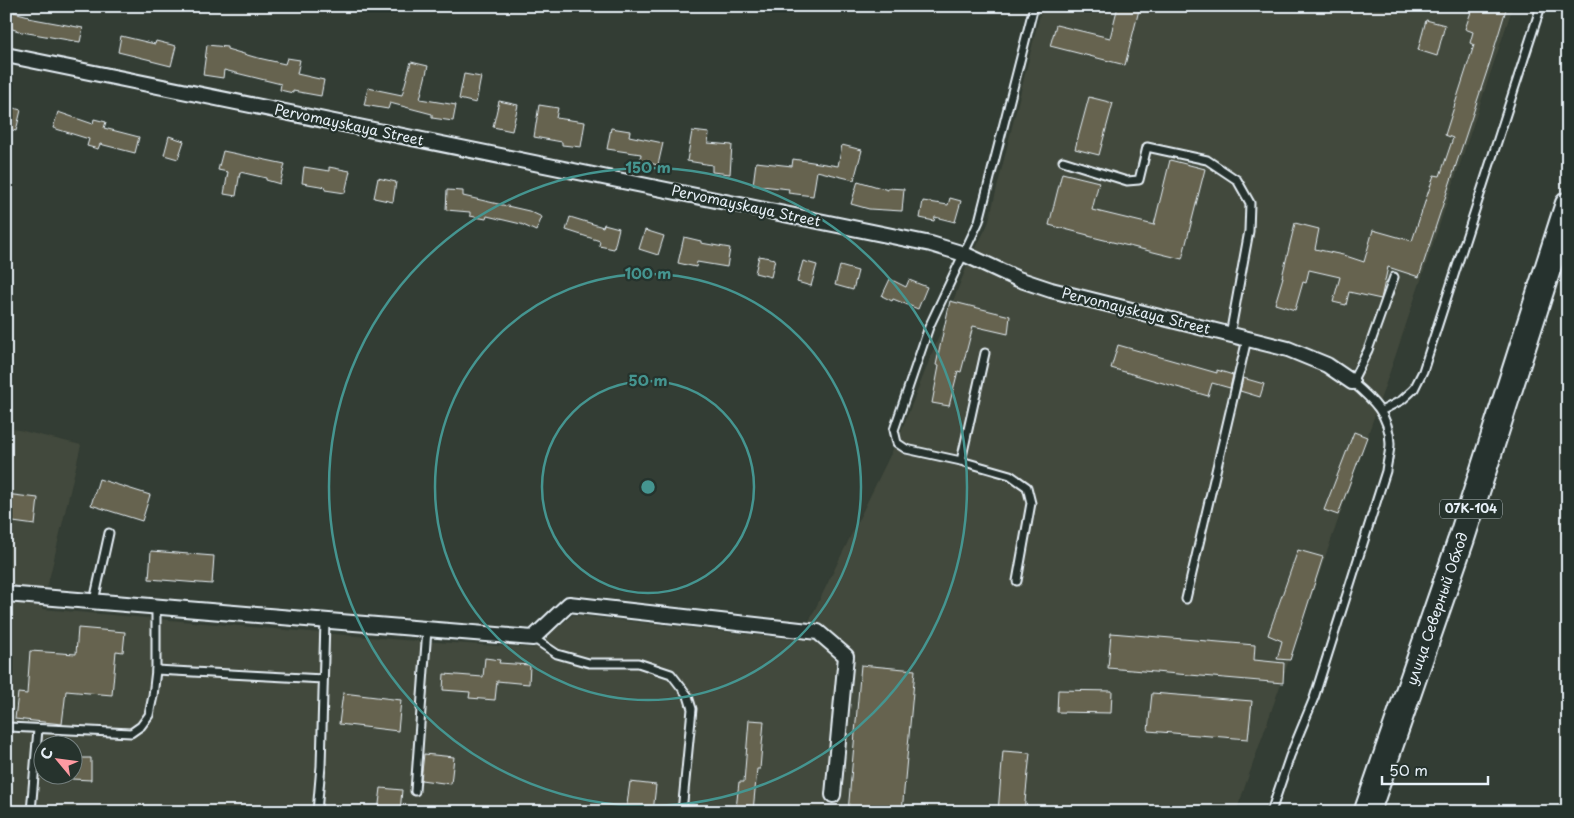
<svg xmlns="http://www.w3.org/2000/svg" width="1574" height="818" font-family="'Playpen Sans',sans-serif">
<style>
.built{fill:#42493c;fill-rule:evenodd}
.building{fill:#666450;stroke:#e8f1f8}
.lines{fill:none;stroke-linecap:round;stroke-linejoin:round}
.lane-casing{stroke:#e8f1f8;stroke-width:11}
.street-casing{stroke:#e8f1f8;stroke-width:18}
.highway-casing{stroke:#e8f1f8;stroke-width:29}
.lane{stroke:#26332d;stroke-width:7}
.street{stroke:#26332d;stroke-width:14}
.highway{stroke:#26332d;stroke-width:25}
.ring{fill:none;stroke:#459590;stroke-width:2.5}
.labels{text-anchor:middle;stroke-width:4.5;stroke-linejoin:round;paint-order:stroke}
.shield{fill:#26332d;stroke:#aeb8bb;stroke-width:1}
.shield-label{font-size:12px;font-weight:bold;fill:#e8f1f8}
.street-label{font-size:14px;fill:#e8f1f8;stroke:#26332d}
.centre{fill:#459590;stroke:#26332d;stroke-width:2.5}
.ring-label{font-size:15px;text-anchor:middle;font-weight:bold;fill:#459590;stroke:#26332d;stroke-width:4.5;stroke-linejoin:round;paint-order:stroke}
</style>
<rect width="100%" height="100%" fill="#333d34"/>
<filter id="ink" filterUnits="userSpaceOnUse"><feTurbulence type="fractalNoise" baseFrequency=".02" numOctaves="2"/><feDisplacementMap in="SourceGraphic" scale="10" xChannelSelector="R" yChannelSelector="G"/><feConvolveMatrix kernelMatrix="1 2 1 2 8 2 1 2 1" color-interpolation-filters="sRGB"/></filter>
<g filter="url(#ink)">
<!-- built -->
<path class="built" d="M 1042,6 L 1513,6 L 1395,357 L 1236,812 L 6,812 L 6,427 L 81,445 L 42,609 L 403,640 L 533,648 L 573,615 L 800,640 L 898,439 L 967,266 L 988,224 ZM 42,746 L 72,746 L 72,776 L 42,776 Z"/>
<!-- building -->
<g class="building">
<polygon points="1118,6 1140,6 1125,65 1050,46 1056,25 1110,38"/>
<polygon points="1480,6 1507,6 1491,59 1419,277 1388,267 1381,299 1349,292 1346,305 1333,302 1340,277 1309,270 1306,283 1303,282 1295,310 1275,304 1283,277 1282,277 1295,223 1319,229 1315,249 1343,255 1364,262 1373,230 1412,241 1434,175 1440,176 1453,138 1445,135 1474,45 1470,43 1473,32 1465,29 1472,9 1478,11"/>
<polygon points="6,10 29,16 28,18 83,28 80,42 22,32 6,27"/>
<polygon points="1426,20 1445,25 1437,56 1418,50"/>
<polygon points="121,36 155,44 156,41 176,46 171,66 151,61 151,60 118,52"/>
<polygon points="207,45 227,47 227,49 254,57 285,64 287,58 300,60 297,74 324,80 321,96 293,91 293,93 280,90 281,84 224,70 223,78 203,75"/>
<polygon points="411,62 428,66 420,99 456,105 453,121 432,118 432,114 390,103 388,109 364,105 368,88 402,95"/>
<polygon points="464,74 481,77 476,103 459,99"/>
<polygon points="1089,97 1113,103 1099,155 1075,149"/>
<polygon points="499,101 518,105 512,131 493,127"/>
<polygon points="539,105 558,108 556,118 585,122 581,147 562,145 562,142 534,137"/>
<polygon points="6,106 21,110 16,131 6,128"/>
<polygon points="58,112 93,124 94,119 106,122 104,128 139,137 135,153 100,144 98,149 87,146 89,139 53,128"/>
<polygon points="611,128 630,131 629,136 663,143 658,165 640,161 641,154 607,149"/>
<polygon points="692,131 709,133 708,143 732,145 730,174 712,172 712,165 687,161"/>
<polygon points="169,136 184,141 178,159 164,155"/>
<polygon points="842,145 862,150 854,180 817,171 813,196 788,193 789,189 753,185 756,162 792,166 793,159 838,166"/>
<polygon points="223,151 285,164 280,184 266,180 266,178 240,172 236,196 224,194 228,172 218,170"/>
<polygon points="1170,160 1205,169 1182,259 1088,236 1088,235 1049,225 1062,173 1099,182 1092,210 1154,225"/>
<polygon points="304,167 329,171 329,167 350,171 345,193 325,190 326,187 302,183"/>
<polygon points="378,178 396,182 393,202 374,198"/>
<polygon points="858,181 888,190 888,188 904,189 902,211 869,209 851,204"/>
<polygon points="447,190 463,191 463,196 529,211 542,217 536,231 521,224 487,216 486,219 470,216 470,212 446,210"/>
<polygon points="950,198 961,201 955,222 935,217 934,221 920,218 923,201 948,205"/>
<polygon points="570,217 603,227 604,224 619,228 614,249 599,246 600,241 566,230"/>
<polygon points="645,230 664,236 658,255 639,249"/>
<polygon points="684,237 701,241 701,243 730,248 727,267 697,262 696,267 678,263"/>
<polygon points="759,256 775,259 771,277 755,273"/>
<polygon points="803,261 817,265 811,286 797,282"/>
<polygon points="840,266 858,271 853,290 835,285"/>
<polygon points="890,279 906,287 909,280 927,287 918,309 893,299 892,301 882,296"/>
<polygon points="950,301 1010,316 1008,334 973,326 961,372 958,371 949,406 932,403 939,366 936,365"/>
<polygon points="1118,345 1217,373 1217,370 1233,375 1230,388 1212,383 1208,396 1111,368"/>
<polygon points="1243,378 1264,384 1260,397 1240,391"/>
<polygon points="1354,432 1367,437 1338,515 1324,510"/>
<polygon points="99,479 150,495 142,521 91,505"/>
<polygon points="6,494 38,498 35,525 6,521"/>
<polygon points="1298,550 1323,557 1290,660 1277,659 1282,641 1268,635"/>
<polygon points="151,551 214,556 212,584 149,579"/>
<polygon points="78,628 125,632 123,652 116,651 112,695 66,691 62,724 15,719 18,693 27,694 30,651 76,654"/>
<polygon points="1111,633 1255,645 1254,660 1284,663 1283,683 1108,668"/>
<polygon points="485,658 500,660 499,663 530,665 529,684 497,681 495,700 469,698 470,692 443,690 444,674 483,677"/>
<polygon points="861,665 915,670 902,812 848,812"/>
<polygon points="1058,690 1112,691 1111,713 1057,712"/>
<polygon points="343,693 401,700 398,731 339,724"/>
<polygon points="1152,693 1252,701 1248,739 1148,731"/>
<polygon points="749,720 764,721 760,769 757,769 753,811 736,809 739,782 744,782"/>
<polygon points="1003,751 1030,753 1024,812 998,812"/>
<polygon points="424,754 454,757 451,784 421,780"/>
<polygon points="72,758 91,758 91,780 72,779"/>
<polygon points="630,782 656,785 653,812 626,812"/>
<polygon points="381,788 402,790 400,812 378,812"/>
</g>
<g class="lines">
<defs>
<g id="lane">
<polyline points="1063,161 1127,181 1139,180 1147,147 1207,160 1237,180 1250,203 1249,231 1230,335"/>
<polyline points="1381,411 1402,400 1414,389 1423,371 1541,6"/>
<polyline points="961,461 985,353"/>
<polyline points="1017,581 1031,503 1027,487 1010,475 961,461 906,449 897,443 894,430 929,327 979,221 1034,6"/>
<polyline points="1186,599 1247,339"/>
<polyline points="94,601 109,533"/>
<polyline points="533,638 557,654 589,663 638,663 671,674 688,696 692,709 682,812"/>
<polyline points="156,670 323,679"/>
<polyline points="9,727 131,733 141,726 149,715 153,696 156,670 156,606"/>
<polyline points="415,791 427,629"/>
<polyline points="31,812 38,729"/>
<polyline points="317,812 321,766 325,620"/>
<path d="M 1271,812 L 1290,756 L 1314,698 L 1386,471 C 1387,462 1390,452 1390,444 C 1390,415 1372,399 1352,382 L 1368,350 L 1394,277"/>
</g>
<g id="street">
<polyline points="6,55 931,244 964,254 1018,279 1051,290 1288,349 1327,365 1352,382"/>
<polyline points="6,594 533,638 569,604 818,632 846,656 833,795"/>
</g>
<g id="highway">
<path id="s1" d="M 1367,812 L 1461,540 L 1568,205"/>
</g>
</defs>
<!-- lane casing -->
<use href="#lane" class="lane-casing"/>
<!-- street casing -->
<use href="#street" class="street-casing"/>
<!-- highway casing -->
<use href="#highway" class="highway-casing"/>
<!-- lane -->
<use href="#lane" class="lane"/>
<!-- street -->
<use href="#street" class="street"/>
<!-- highway -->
<use href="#highway" class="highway"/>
</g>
</g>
<!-- distance rings -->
<g class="ring">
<circle cx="648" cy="487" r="106"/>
<circle cx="648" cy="487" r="213"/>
<circle cx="648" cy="487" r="319"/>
</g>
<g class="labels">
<!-- shield labels -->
<rect class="shield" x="1440" y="499.5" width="62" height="19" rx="4"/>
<g class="shield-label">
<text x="1471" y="513">07К-104</text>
</g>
<!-- street labels -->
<g class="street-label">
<text transform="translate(349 125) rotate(12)" y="5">Pervomayskaya Street</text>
<text transform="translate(746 206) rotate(12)" y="5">Pervomayskaya Street</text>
<text transform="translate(1136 311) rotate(14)" y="5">Pervomayskaya Street</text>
<text dy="5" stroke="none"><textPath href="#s1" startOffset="215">улица Северный Обход</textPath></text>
</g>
</g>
<circle cx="648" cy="487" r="8" class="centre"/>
<g class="ring-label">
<text x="648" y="173">150 m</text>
<text x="648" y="279">100 m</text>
<text x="648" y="386">50 m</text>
</g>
<!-- margin -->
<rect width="1574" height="818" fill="none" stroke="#26332d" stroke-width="25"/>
<rect x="12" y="12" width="1549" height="793" fill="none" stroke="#e8f1f8" stroke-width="2" filter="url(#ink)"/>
<!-- north arrow -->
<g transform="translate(58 760) rotate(299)"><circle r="24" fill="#26332d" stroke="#747f7e"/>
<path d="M0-4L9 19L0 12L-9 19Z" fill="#ff9aa2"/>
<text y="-8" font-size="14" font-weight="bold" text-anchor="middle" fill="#e8f1f8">С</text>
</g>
<!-- scale -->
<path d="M1382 776v8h106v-8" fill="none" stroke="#e8f1f8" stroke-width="2.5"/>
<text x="1389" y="776" font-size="15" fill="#e8f1f8" stroke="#26332d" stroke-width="4" paint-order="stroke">50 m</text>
</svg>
